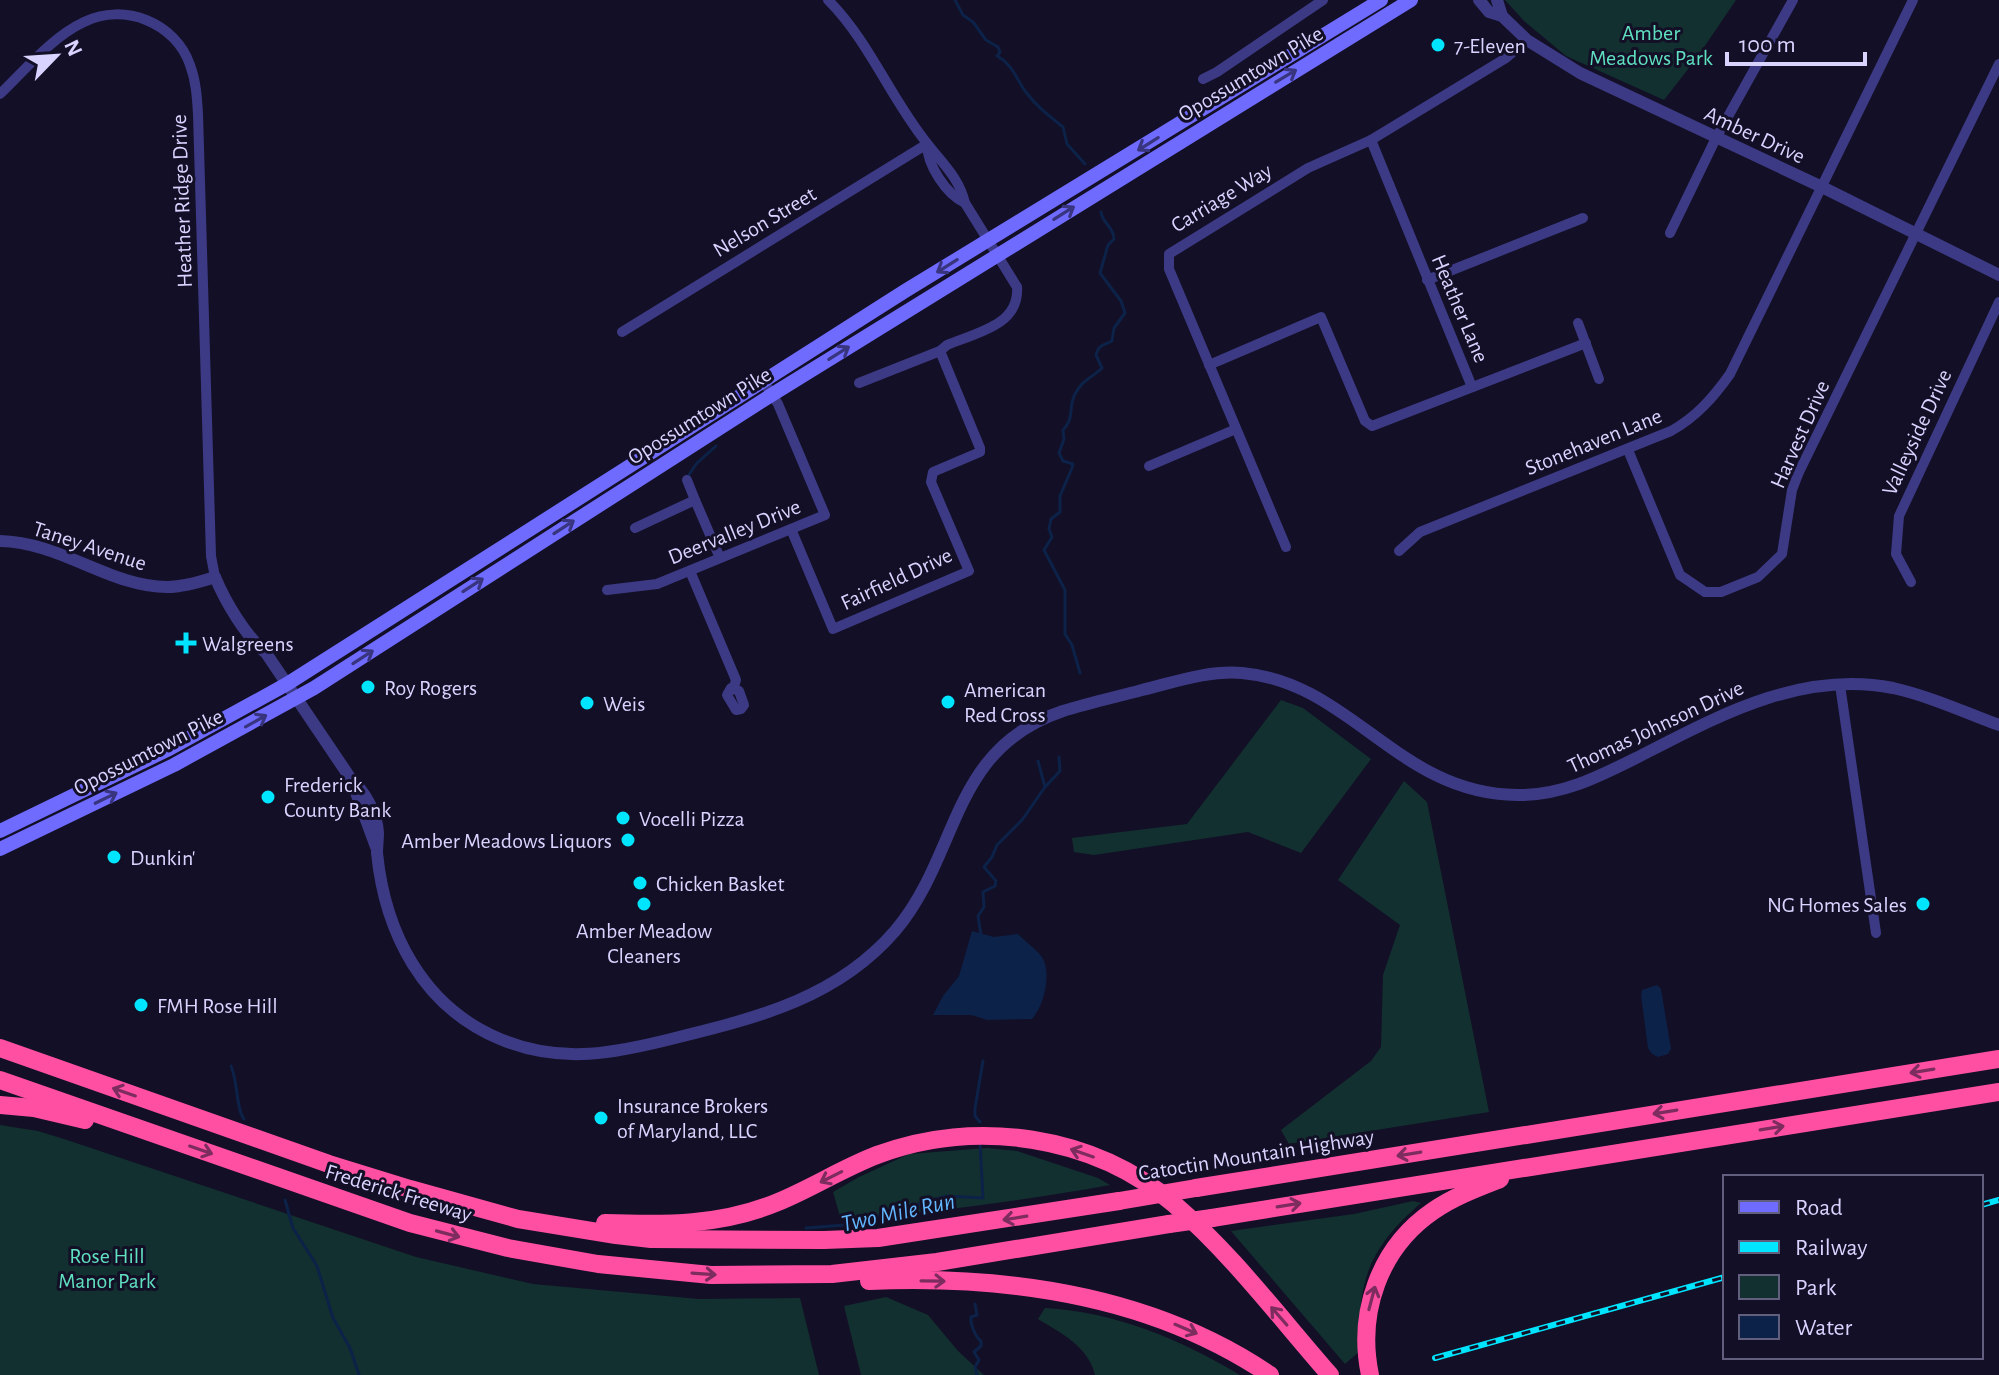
<svg xmlns="http://www.w3.org/2000/svg" width="1999" height="1375" font-family="'Alegreya Sans',sans-serif">
<style>
.green{fill:#12302f}
.water{fill:#0c2248}
.lines{fill:none;stroke-linecap:round;stroke-linejoin:round}
.stream{stroke:#0c2248;stroke-width:3}
.minor{stroke:#3d3a85;stroke-width:10}
.tertiary{stroke:#3d3a85;stroke-width:12}
.secondary{stroke:#6f6bff;stroke-width:14}
.motorway{stroke:#ff4fa3;stroke-width:18}
.rail-casing{stroke:#00e5ff;stroke-width:6}
.rail{stroke:#130f26;stroke-width:3;stroke-dasharray:9;stroke-linecap:butt}
.motorway-bridge{stroke:#ff4fa3;stroke-width:18}
.oneway{stroke:#38347d}
.oneway2{stroke:#7d2c5e}
.poi-dot{fill:#00e5ff;stroke:#130f26;stroke-width:3}
.labels{text-anchor:middle;stroke-width:6;stroke-linejoin:round;paint-order:stroke}
.park-label{font-size:22px;fill:#5fe0c0;stroke:#130f26}
.poi-label{font-size:22px;fill:#d9d4ff;stroke:#130f26;text-anchor:start}
.street-label{font-size:22px;fill:#d9d4ff;stroke:#130f26}
.water-label{font-size:24px;font-style:italic;fill:#62b6ff;stroke:#130f26}
</style>
<rect width="100%" height="100%" fill="#130f26"/>
<!-- green -->
<g class="green">
<polygon points="1505,0 1736,0 1696,59 1664,100 1566,56 1524,21"/>
<polygon points="1281,700 1303,708 1371,759 1301,853 1248,832 1094,855 1074,852 1072,838 1187,824"/>
<polygon points="1404,781 1427,802 1489,1112 1289,1144 1281,1130 1371,1061 1381,1047 1383,975 1400,925 1338,880"/>
<polygon points="0,1125 38,1131 64,1139 416,1257 533,1284 699,1299 800,1298 819,1375 0,1375"/>
<path d="M 987,1148 L 1017,1151 L 1098,1178 L 1110,1185 C 1021,1201 932,1213 841,1220 L 833,1192 L 859,1177 L 909,1154 Z"/>
<path d="M 1413,1201 L 1421,1203 C 1368,1249 1357,1282 1360,1351 L 1345,1364 L 1231,1231 L 1354,1214 Z"/>
<polygon points="886,1297 928,1315 958,1351 984,1375 861,1375 844,1306"/>
<path d="M 1045,1308 C 1115,1312 1180,1339 1240,1375 L 1095,1375 C 1089,1347 1061,1333 1038,1319 Z"/>
</g>
<!-- water -->
<g class="water">
<path d="M 972,931 L 994,937 L 1018,934 C 1025,941 1036,949 1042,957 C 1052,973 1044,1006 1032,1019 L 987,1020 L 971,1015 L 933,1015 L 943,996 L 959,976 Z"/>
<polygon points="1657,985 1661,989 1671,1049 1668,1054 1658,1057 1652,1054 1648,1048 1641,995 1642,990"/>
</g>
<g class="lines">
<!-- stream -->
<g class="stream">
<path d="M 955,0 L 963,15 L 973,22 L 986,40 L 998,47 L 1000,52 L 997,56 C 1012,64 1016,78 1025,91 C 1036,106 1049,116 1063,127 L 1067,144 L 1085,164"/>
<polyline points="688,476 697,463 716,446"/>
<path d="M 1080,673 L 1072,645 L 1065,634 L 1065,590 L 1044,550 L 1052,537 L 1049,529 L 1051,519 L 1060,512 L 1060,496 L 1072,468 L 1073,464 L 1063,461 L 1059,453 L 1064,439 L 1063,430 C 1075,418 1068,407 1075,394 C 1083,379 1092,378 1102,368 L 1096,355 C 1099,344 1103,346 1112,341 L 1114,328 L 1125,313 L 1121,301 L 1100,273 L 1108,245 L 1114,239 C 1114,227 1102,223 1101,212"/>
<polyline points="1038,761 1045,787"/>
<polyline points="981,935 978,916 984,907 983,892 995,886 996,881 984,867 992,857 997,845 1022,820 1045,787 1060,771 1059,757"/>
<path d="M 231,1066 C 238,1082 236,1109 244,1119"/>
<polyline points="980,1122 975,1116 975,1108 983,1061"/>
<polyline points="285,1200 293,1228 317,1266 333,1318 350,1348 359,1375"/>
<polyline points="806,1228 845,1225 947,1196 983,1198 980,1143"/>
<path d="M 975,1304 L 977,1315 L 971,1317 C 970,1324 976,1338 981,1341 L 981,1346 L 974,1352 L 979,1360 L 975,1367 L 977,1375"/>
</g>
<!-- minor -->
<g class="minor">
<polyline points="1203,79 1217,72 1323,0"/>
<path d="M 0,94 C 26,69 52,37 84,22 C 124,2 176,23 190,65 C 196,81 197,97 198,114 L 211,556 L 215,577"/>
<polyline points="1371,140 1472,387"/>
<path d="M 927,144 C 927,165 946,194 965,203"/>
<polyline points="1670,233 1716,138 1793,0"/>
<polyline points="1427,280 1583,218"/>
<polyline points="1578,323 1599,379"/>
<polyline points="622,332 927,144"/>
<polyline points="1209,365 1321,317 1365,421 1372,426 1586,343"/>
<polyline points="859,383 940,351"/>
<polyline points="1628,450 1680,575 1705,592 1721,592 1758,577 1782,554 1792,490 1799,472 1999,64"/>
<polyline points="1149,466 1236,429"/>
<polyline points="687,480 695,500"/>
<polyline points="635,528 695,500 720,558"/>
<path d="M 791,529 L 833,629 L 969,571 L 931,482 L 933,472 L 980,452 L 980,448 L 940,351 L 947,345 C 976,333 1020,325 1017,287 L 965,203 C 959,177 941,162 926,142 C 890,97 869,41 828,0"/>
<polyline points="1286,547 1169,269 1169,254 1308,168 1371,140 1506,58 1527,40"/>
<path d="M 1399,551 L 1420,532 L 1671,431 C 1696,417 1713,398 1730,374 L 1913,0"/>
<polyline points="690,571 736,680 734,687"/>
<polyline points="1911,582 1896,554 1899,516 1999,302"/>
<polyline points="607,590 657,584 825,515 778,404 764,382"/>
<polyline points="1840,685 1876,933"/>
<polygon points="731,688 739,691 744,705 741,709 736,710 727,695"/>
</g>
<!-- tertiary -->
<g class="tertiary">
<polyline points="1479,0 1489,12 1502,16 1527,40 1580,73 1822,187 1999,275"/>
<polyline points="1497,0 1502,16"/>
<path d="M 0,541 C 61,542 110,587 167,587 C 182,587 200,582 215,577"/>
<path d="M 215,577 C 226,603 245,635 266,653 L 351,779 C 365,792 377,813 378,833 C 378,840 377,846 377,853 C 385,933 423,1007 500,1039 C 561,1065 617,1053 679,1037 C 760,1017 838,997 895,931 C 961,853 949,749 1063,711 C 1089,703 1116,697 1142,690 C 1175,682 1208,670 1242,673 C 1351,682 1398,794 1517,795 C 1563,796 1602,775 1642,755 C 1720,715 1802,670 1893,688 C 1929,696 1964,712 1999,725"/>
<polyline points="351,779 376,847"/>
</g>
<!-- secondary -->
<g class="secondary">
<polyline points="0,831 167,750 287,684 905,291 1381,0"/>
<polyline points="0,849 174,765 314,688 773,394 1411,0"/>
</g>
<!-- motorway -->
<g class="motorway">
<polyline points="0,1048 329,1164 410,1189 518,1219 616,1235 651,1239 824,1240 878,1238 1119,1201"/>
<polyline points="0,1080 410,1223 508,1248 598,1264 711,1275 832,1274 937,1262 1169,1224"/>
<polyline points="0,1105 34,1108 85,1120"/>
<polyline points="1196,1188 1999,1059"/>
<polyline points="1212,1218 1999,1092"/>
<path d="M 605,1223 C 665,1225 721,1226 778,1202 C 812,1188 843,1168 877,1155 C 975,1118 1094,1135 1174,1204 C 1232,1254 1280,1318 1330,1375"/>
<path d="M 869,1281 C 1009,1275 1152,1295 1270,1375"/>
<path d="M 1370,1375 C 1357,1313 1379,1248 1433,1211 C 1453,1197 1477,1188 1500,1179"/>
</g>
<defs>
<g id="rail">
<polyline points="1981,1205 1999,1200"/>
<polyline points="1435,1358 1725,1277"/>
</g>
</defs>
<!-- rail casing -->
<use href="#rail" class="rail-casing"/>
<!-- rail -->
<use href="#rail" class="rail"/>
<!-- motorway-bridge -->
<g class="motorway-bridge">
<polyline points="1119,1201 1196,1188"/>
<polyline points="1169,1224 1212,1218"/>
</g>
</g>
<!-- one-way arrows -->
<defs><path id="oneway-shaft" d="M-6 0H5M1.5-3L5.5 0L1.5 3" fill="none" stroke-width="1.6" stroke-linecap="round" stroke-linejoin="round" transform="scale(2)"/></defs>
<g class="oneway">
<use href="#oneway-shaft" transform="translate(1286 76) rotate(-31)"/>
<use href="#oneway-shaft" transform="translate(1148 144) rotate(148)"/>
<use href="#oneway-shaft" transform="translate(1064 213) rotate(-32)"/>
<use href="#oneway-shaft" transform="translate(947 266) rotate(148)"/>
<use href="#oneway-shaft" transform="translate(839 353) rotate(-32)"/>
<use href="#oneway-shaft" transform="translate(564 527) rotate(-33)"/>
<use href="#oneway-shaft" transform="translate(473 585) rotate(-33)"/>
<use href="#oneway-shaft" transform="translate(363 657) rotate(-33)"/>
<use href="#oneway-shaft" transform="translate(256 721) rotate(-29)"/>
<use href="#oneway-shaft" transform="translate(106 798) rotate(-26)"/>
</g>
<g class="oneway2">
<use href="#oneway-shaft" transform="translate(1922 1071) rotate(171)"/>
<use href="#oneway-shaft" transform="translate(124 1092) rotate(-161)"/>
<use href="#oneway-shaft" transform="translate(1665 1112) rotate(171)"/>
<use href="#oneway-shaft" transform="translate(1772 1128) rotate(-9)"/>
<use href="#oneway-shaft" transform="translate(201 1150) rotate(19)"/>
<use href="#oneway-shaft" transform="translate(1082 1153) rotate(-161)"/>
<use href="#oneway-shaft" transform="translate(1409 1154) rotate(171)"/>
<use href="#oneway-shaft" transform="translate(831 1177) rotate(153)"/>
<use href="#oneway-shaft" transform="translate(1289 1205) rotate(-9)"/>
<use href="#oneway-shaft" transform="translate(1015 1218) rotate(171)"/>
<use href="#oneway-shaft" transform="translate(448 1234) rotate(15)"/>
<use href="#oneway-shaft" transform="translate(704 1274) rotate(4)"/>
<use href="#oneway-shaft" transform="translate(933 1281) rotate(1)"/>
<use href="#oneway-shaft" transform="translate(1372 1298) rotate(-75)"/>
<use href="#oneway-shaft" transform="translate(1279 1316) rotate(-131)"/>
<use href="#oneway-shaft" transform="translate(1186 1329) rotate(23)"/>
</g>
<!-- markers -->
<g class="poi-dot">
<circle cx="1438" cy="45" r="8"/>
<path d="M182 631h8v8h8v8h-8v8h-8v-8h-8v-8h8z"/>
<circle cx="368" cy="687" r="8"/>
<circle cx="948" cy="702" r="8"/>
<circle cx="587" cy="703" r="8"/>
<circle cx="268" cy="797" r="8"/>
<circle cx="623" cy="818" r="8"/>
<circle cx="628" cy="840" r="8"/>
<circle cx="114" cy="857" r="8"/>
<circle cx="640" cy="883" r="8"/>
<circle cx="644" cy="904" r="8"/>
<circle cx="1923" cy="904" r="8"/>
<circle cx="141" cy="1005" r="8"/>
<circle cx="601" cy="1118" r="8"/>
</g>
<g class="labels">
<!-- park labels -->
<g class="park-label">
<text x="1651" y="40">Amber<tspan x="1651" dy="25">Meadows Park</tspan></text>
<text x="107" y="1263">Rose Hill<tspan x="107" dy="25">Manor Park</tspan></text>
</g>
<!-- poi labels -->
<g class="poi-label">
<text x="1454" y="53">7-Eleven</text>
<text x="202" y="651">Walgreens</text>
<text x="384" y="695">Roy Rogers</text>
<text x="964" y="697">American<tspan x="964" dy="25">Red Cross</tspan></text>
<text x="603" y="711">Weis</text>
<text x="284" y="792">Frederick<tspan x="284" dy="25">County Bank</tspan></text>
<text x="639" y="826">Vocelli Pizza</text>
<text x="612" y="848" text-anchor="end">Amber Meadows Liquors</text>
<text x="130" y="865">Dunkin'</text>
<text x="656" y="891">Chicken Basket</text>
<text x="1907" y="912" text-anchor="end">NG Homes Sales</text>
<text x="644" y="938" text-anchor="middle">Amber Meadow<tspan x="644" dy="25">Cleaners</tspan></text>
<text x="157" y="1013">FMH Rose Hill</text>
<text x="617" y="1113">Insurance Brokers<tspan x="617" dy="25">of Maryland, LLC</tspan></text>
</g>
<!-- street labels -->
<g class="street-label">
<text transform="translate(1250 73) rotate(-31)" y="8">Opossumtown Pike</text>
<text transform="translate(1755 134) rotate(25)" y="8">Amber Drive</text>
<text transform="translate(1221 197) rotate(-31)" y="8">Carriage Way</text>
<text transform="translate(181 201) rotate(-92)" y="8">Heather Ridge Drive</text>
<text transform="translate(764 221) rotate(-31)" y="8">Nelson Street</text>
<text transform="translate(1461 308) rotate(67)" y="8">Heather Lane</text>
<text transform="translate(699 415) rotate(-32)" y="8">Opossumtown Pike</text>
<text transform="translate(1916 432) rotate(-65)" y="8">Valleyside Drive</text>
<text transform="translate(1799 434) rotate(-66)" y="8">Harvest Drive</text>
<text transform="translate(1593 441) rotate(-22)" y="8">Stonehaven Lane</text>
<text transform="translate(734 531) rotate(-22)" y="8">Deervalley Drive</text>
<text transform="translate(90 545) rotate(18)" y="8">Taney Avenue</text>
<text transform="translate(896 578) rotate(-25)" y="8">Fairfield Drive</text>
<text transform="translate(1655 726) rotate(-25)" y="8">Thomas Johnson Drive</text>
<text transform="translate(148 751) rotate(-27)" y="8">Opossumtown Pike</text>
<text transform="translate(1256 1154) rotate(-9)" y="8">Catoctin Mountain Highway</text>
<text transform="translate(399 1192) rotate(17)" y="8">Frederick Freeway</text>
</g>
<!-- water labels -->
<g class="water-label">
<text transform="translate(898 1212) rotate(-12)" y="8">Two Mile Run</text>
</g>
</g>
<!-- legend -->
<rect x="1723" y="1175" width="260" height="184" fill="#130f26" stroke="#625e7d" stroke-width="2"/>
<rect x="1739" y="1201" width="40" height="12" fill="#6f6bff" stroke="#625e7d" stroke-width="2"/>
<text x="1795" y="1215" font-size="24" fill="#d9d4ff">Road</text>
<rect x="1739" y="1241" width="40" height="12" fill="#00e5ff" stroke="#625e7d" stroke-width="2"/>
<text x="1795" y="1255" font-size="24" fill="#d9d4ff">Railway</text>
<rect x="1739" y="1275" width="40" height="24" fill="#12302f" stroke="#625e7d" stroke-width="2"/>
<text x="1795" y="1295" font-size="24" fill="#d9d4ff">Park</text>
<rect x="1739" y="1315" width="40" height="24" fill="#0c2248" stroke="#625e7d" stroke-width="2"/>
<text x="1795" y="1335" font-size="24" fill="#d9d4ff">Water</text>
<!-- north arrow -->
<g transform="translate(56 56) rotate(65)" stroke="#130f26" stroke-width="6" paint-order="stroke">
<path d="M0-6L14 30L0 20L-14 30Z" fill="#d9d4ff"/>
<text y="-12" font-size="22" font-weight="bold" text-anchor="middle" fill="#d9d4ff">N</text>
</g>
<!-- scale -->
<path d="M1727 52v12h138v-12" fill="none" stroke="#d9d4ff" stroke-width="4"/>
<text x="1739" y="52" font-size="24" fill="#d9d4ff" stroke="#130f26" stroke-width="6" paint-order="stroke">100 m</text>
</svg>
